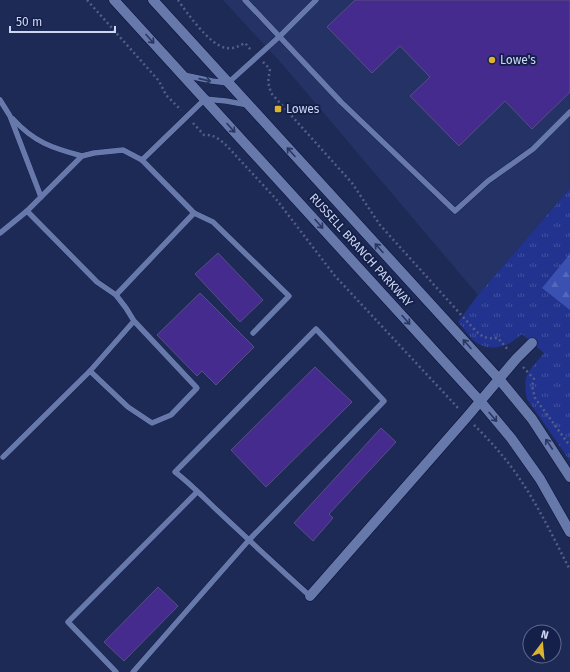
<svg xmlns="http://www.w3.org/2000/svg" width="570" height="672" font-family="'Fira Sans',sans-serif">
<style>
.built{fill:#243265}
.grass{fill:url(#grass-tufts)}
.forest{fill:url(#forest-firs)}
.building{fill:#462b8e;stroke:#564f81}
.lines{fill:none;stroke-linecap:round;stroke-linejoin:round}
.service-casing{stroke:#09103a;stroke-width:6}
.minor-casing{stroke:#09103a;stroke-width:11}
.secondary-casing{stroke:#09103a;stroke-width:11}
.path{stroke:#535f86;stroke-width:2.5;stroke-dasharray:2 3;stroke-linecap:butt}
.service{stroke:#6778aa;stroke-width:5.5}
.minor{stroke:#6778aa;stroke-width:10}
.secondary{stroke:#6778aa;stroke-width:10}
.oneway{stroke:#2a3662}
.poi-dot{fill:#dcb233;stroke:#15204a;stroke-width:1.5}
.labels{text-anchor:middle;stroke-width:4;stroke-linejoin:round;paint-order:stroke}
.poi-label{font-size:12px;fill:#cdd7f3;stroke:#15204a;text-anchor:start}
.street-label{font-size:12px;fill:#cdd7f3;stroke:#15204a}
</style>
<defs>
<pattern id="grass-tufts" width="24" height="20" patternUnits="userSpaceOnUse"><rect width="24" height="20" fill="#22338f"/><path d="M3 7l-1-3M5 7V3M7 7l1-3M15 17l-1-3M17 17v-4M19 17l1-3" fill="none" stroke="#41509f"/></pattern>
<pattern id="forest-firs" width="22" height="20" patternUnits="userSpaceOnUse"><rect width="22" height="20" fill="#3a51b1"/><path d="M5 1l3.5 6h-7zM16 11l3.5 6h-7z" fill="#5569bc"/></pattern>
</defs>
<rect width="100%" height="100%" fill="#1e2a56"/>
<!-- built -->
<polygon class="built" points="223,0 570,0 570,188 478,295 283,65"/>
<!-- grass -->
<path class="grass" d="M 570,188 L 570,461 L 527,399 C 522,373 529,372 544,353 L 522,334 C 510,345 493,353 477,343 C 470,338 464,328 458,322 L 478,295 Z"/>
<!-- forest -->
<polygon class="forest" points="570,254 570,310 542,288"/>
<!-- building -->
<g class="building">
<polygon points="355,0 570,0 570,92 532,129 505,101 459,146 410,96 430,77 400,46 372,73 327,27"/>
<polygon points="218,253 263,300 240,322 195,274"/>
<polygon points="200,293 254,347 216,385 202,371 197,376 157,335"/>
<polygon points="315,367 352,402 266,487 231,450"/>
<polygon points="381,428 396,442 329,514 333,518 313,541 294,523"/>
<polygon points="158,587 178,606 124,661 104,642"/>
</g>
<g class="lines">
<defs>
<g id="service">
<polyline points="245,0 341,102 455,211 488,181 533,149 570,112"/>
<polyline points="184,75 212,81 228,83 280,36 316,0"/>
<polyline points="0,100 10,116 41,197"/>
<path d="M 13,119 C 34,142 52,148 82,156"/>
<polyline points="142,160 194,213 213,222 289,296 253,333"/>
<polyline points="27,211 97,282 116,295 194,213"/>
<polyline points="0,233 27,211 82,156 94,153 123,150 142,160 205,99 226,101 248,105"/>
<polyline points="116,295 126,308 134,321 90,371 128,407 152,423 171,415 197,388 134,321"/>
<polyline points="3,457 90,371"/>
<polyline points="116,672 68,622 197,492"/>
<path d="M 133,672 L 249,540 L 384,401 L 316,329 L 175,472 C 191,484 205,499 220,513 C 250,541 280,569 310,596"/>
</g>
<polyline id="minor" points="310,596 467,417 516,359 532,343"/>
<g id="secondary">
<polyline points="114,0 480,401 511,438 540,479 570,532"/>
<polyline points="153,0 499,379 532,419 570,477"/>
</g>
</defs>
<!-- service casing -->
<use href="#service" class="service-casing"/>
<!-- minor casing -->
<use href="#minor" class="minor-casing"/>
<!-- secondary casing -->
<use href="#secondary" class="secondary-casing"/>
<!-- path -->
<g class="path">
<polyline points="87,0 159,81 166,95 181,110"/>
<path d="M 178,0 C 187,13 211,47 227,48 C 234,49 239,46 245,43 L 251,50"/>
<path d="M 263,62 L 270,69 L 268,82 L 271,93 L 352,183 L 380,225 L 473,328 C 482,337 485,339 498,338 L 509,351"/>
<path d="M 193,123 L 204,135 C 213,134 219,139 226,145 L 276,199 L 335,276 L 459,409"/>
<polyline points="523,367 534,379 532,386 535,398 570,446"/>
<path d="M 474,425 C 483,434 493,444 501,454 C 530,488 550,531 570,570"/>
</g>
<!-- service -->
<use href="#service" class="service"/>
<!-- minor -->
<use href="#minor" class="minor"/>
<!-- secondary -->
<use href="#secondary" class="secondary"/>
</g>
<!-- one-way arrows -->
<defs><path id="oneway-shaft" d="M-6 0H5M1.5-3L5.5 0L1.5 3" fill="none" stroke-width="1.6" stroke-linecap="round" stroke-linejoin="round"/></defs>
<g class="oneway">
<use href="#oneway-shaft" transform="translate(150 39) rotate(48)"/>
<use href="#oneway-shaft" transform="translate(205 80) rotate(13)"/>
<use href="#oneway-shaft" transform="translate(231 128) rotate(48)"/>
<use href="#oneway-shaft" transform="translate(291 152) rotate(-132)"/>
<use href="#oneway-shaft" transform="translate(319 224) rotate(48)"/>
<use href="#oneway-shaft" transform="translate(379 248) rotate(-132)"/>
<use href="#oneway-shaft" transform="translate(406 320) rotate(48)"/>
<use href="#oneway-shaft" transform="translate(467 344) rotate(-132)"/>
<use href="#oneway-shaft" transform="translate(493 417) rotate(50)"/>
<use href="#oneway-shaft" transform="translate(549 444) rotate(-124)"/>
</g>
<!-- markers -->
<g class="poi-dot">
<circle cx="492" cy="60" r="4"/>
<rect x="274" y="105" width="8" height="8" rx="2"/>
</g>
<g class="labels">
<!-- poi labels -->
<g class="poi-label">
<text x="500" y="64">Lowe's</text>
<text x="286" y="113">Lowes</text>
</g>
<!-- street labels -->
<g class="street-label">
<text transform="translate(361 250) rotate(48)" y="4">RUSSELL BRANCH PARKWAY</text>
</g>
</g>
<!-- north arrow -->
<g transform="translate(542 644) rotate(16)"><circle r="19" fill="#15204a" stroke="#5f698e"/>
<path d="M0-3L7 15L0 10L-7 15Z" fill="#dcb233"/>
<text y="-6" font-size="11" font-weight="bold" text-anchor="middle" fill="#cdd7f3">N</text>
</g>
<!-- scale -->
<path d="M10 26v6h105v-6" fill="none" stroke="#cdd7f3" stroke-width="2"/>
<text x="16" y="26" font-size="12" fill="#cdd7f3" stroke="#15204a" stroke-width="3" paint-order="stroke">50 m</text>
</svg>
